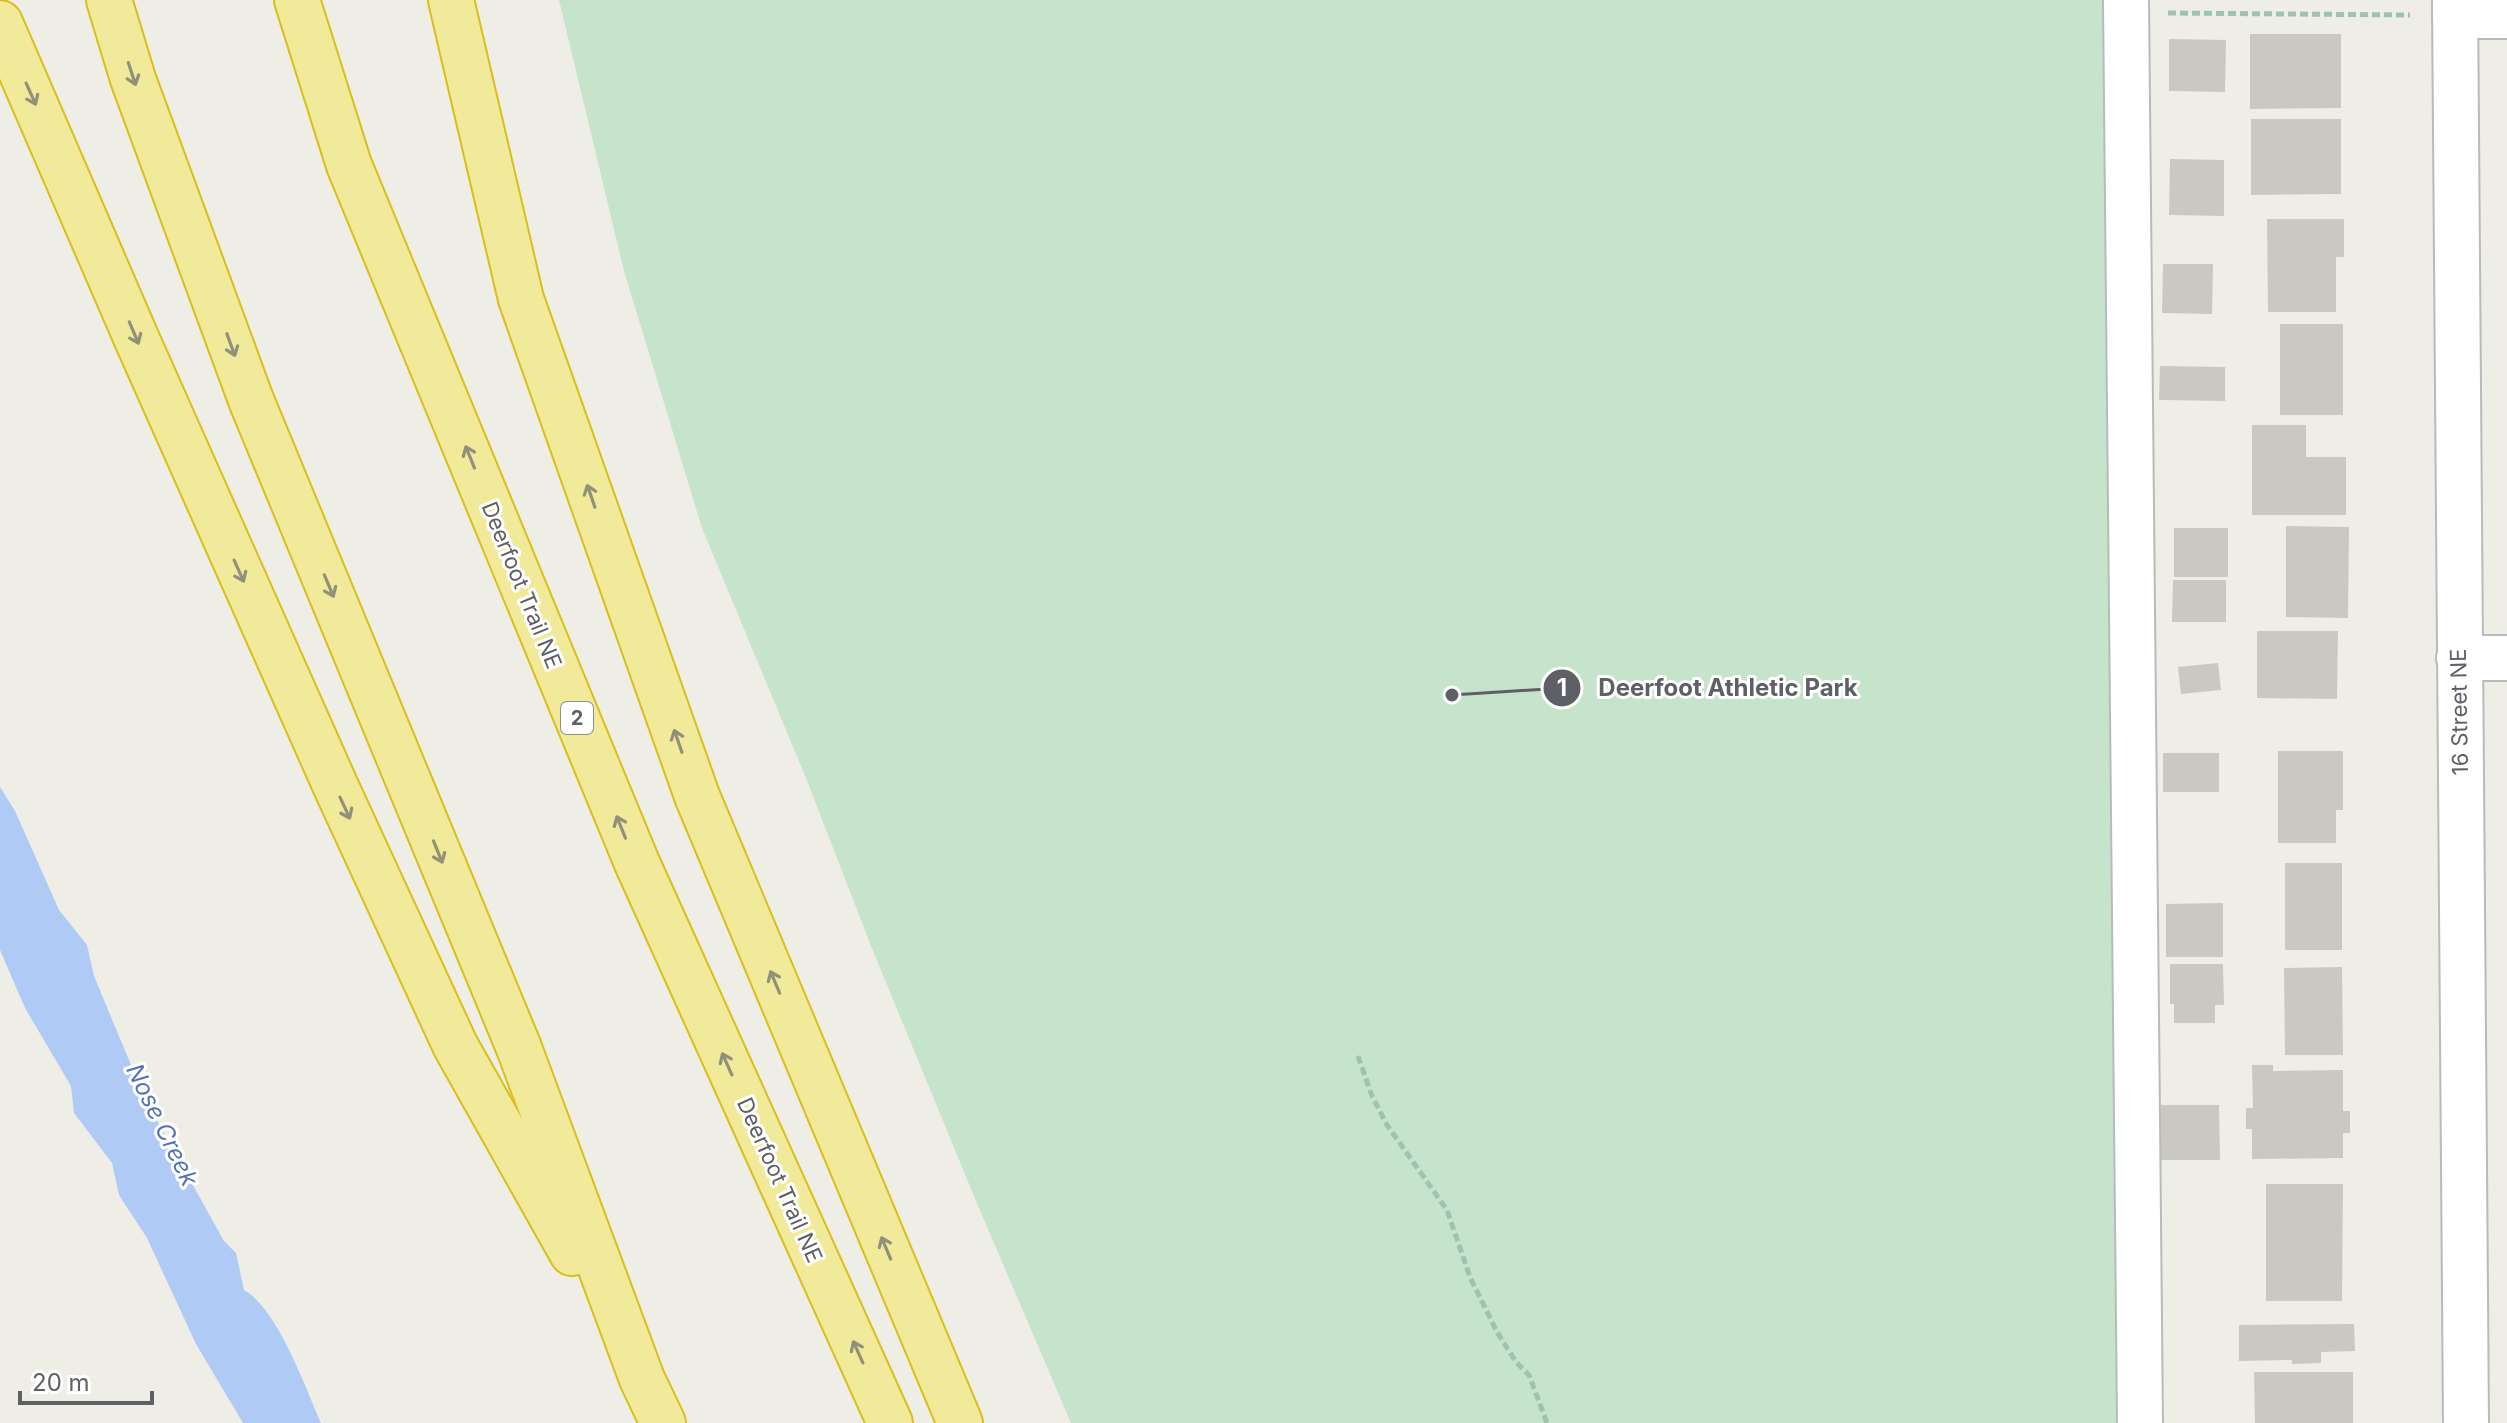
<svg xmlns="http://www.w3.org/2000/svg" width="2507" height="1423" font-family="Inter,sans-serif">
<style>
.green{fill:#c6e3cb}
.water{fill:#afcbf5}
.building{fill:#cac8c3}
.lines{fill:none;stroke-linecap:round;stroke-linejoin:round}
.minor-casing{stroke:#b8babe;stroke-width:48}
.highway-casing{stroke:#dabf1a;stroke-width:48}
.path{stroke:#9fc3b0;stroke-width:5;stroke-dasharray:8 4;stroke-linecap:butt}
.minor{stroke:#fff;stroke-width:44}
.highway{stroke:#f1ea9a;stroke-width:44}
.oneway{stroke:#919078}
.labels{text-anchor:middle;stroke-width:6;stroke-linejoin:round;paint-order:stroke}
.shield{fill:#fff;stroke:#8e9093;stroke-width:2}
.shield-label{font-size:20px;font-weight:bold;fill:#5e6065}
.street-label{font-size:22px;fill:#5e6065;stroke:#fff}
.water-label{font-size:24px;font-style:italic;fill:#5473b6;stroke:#fff}
.leader{fill:none;stroke:#5e6065;stroke-width:3}
.callout-dot{fill:#5e6065;stroke:#fff;stroke-width:3}
.mark-label{font-size:24px;text-anchor:middle;font-weight:bold;fill:#fff}
.callout-label{font-size:24px;text-anchor:middle;font-weight:bold;fill:#5e6065;stroke:#fff;stroke-width:6;stroke-linejoin:round;paint-order:stroke}
</style>
<rect width="100%" height="100%" fill="#eeeee6"/>
<!-- green -->
<polygon class="green" points="559,0 2126,0 2140,1423 1071,1423 976,1201 871,946 806,778 702,528 624,271"/>
<!-- water -->
<path class="water" d="M 0,787 L 15,811 L 59,910 L 87,945 L 94,976 L 146,1101 L 224,1241 L 236,1253 L 244,1290 C 278,1309 305,1387 321,1423 L 243,1423 L 196,1344 L 147,1238 L 119,1195 L 112,1163 L 74,1113 L 71,1086 L 25,1008 L 0,950 Z"/>
<!-- building -->
<g class="building">
<polygon points="2250,34 2341,34 2341,108 2250,109"/>
<polygon points="2169,39 2226,40 2225,92 2169,91"/>
<polygon points="2251,119 2341,119 2341,194 2251,195"/>
<polygon points="2170,159 2224,160 2224,216 2169,215"/>
<polygon points="2267,219 2344,219 2344,257 2336,257 2336,312 2268,312"/>
<polygon points="2163,264 2213,264 2212,314 2162,313"/>
<rect x="2280" y="324" width="63" height="91"/>
<polygon points="2160,366 2225,367 2225,401 2159,400"/>
<polygon points="2252,425 2306,425 2306,457 2346,457 2346,515 2252,515"/>
<polygon points="2286,526 2349,527 2348,618 2286,617"/>
<rect x="2174" y="528" width="54" height="49"/>
<polygon points="2173,580 2226,580 2226,622 2172,622"/>
<polygon points="2257,631 2338,631 2337,699 2257,698"/>
<polygon points="2218,663 2221,690 2181,694 2178,667"/>
<polygon points="2278,751 2343,751 2343,810 2336,810 2336,843 2278,843"/>
<rect x="2163" y="753" width="56" height="39"/>
<rect x="2285" y="863" width="57" height="87"/>
<polygon points="2223,903 2223,957 2166,957 2166,904"/>
<polygon points="2170,964 2223,964 2224,1005 2215,1005 2215,1023 2174,1023 2174,1004 2170,1004"/>
<polygon points="2342,967 2343,1055 2285,1055 2284,968"/>
<polygon points="2252,1065 2273,1065 2273,1071 2343,1070 2343,1111 2350,1111 2350,1133 2343,1133 2343,1158 2252,1159 2252,1129 2246,1129 2246,1108 2253,1108"/>
<polygon points="2161,1105 2219,1105 2220,1160 2161,1160"/>
<polygon points="2266,1184 2343,1184 2342,1301 2266,1301"/>
<polygon points="2354,1324 2355,1351 2321,1352 2321,1363 2292,1364 2292,1360 2239,1361 2239,1325"/>
<polygon points="2254,1372 2353,1372 2353,1423 2255,1423"/>
</g>
<g class="lines">
<defs>
<g id="minor">
<polyline points="2126,0 2140,1423"/>
<polyline points="2455,0 2466,1423"/>
<polyline points="2455,16 2507,16"/>
<polyline points="2459,658 2507,658"/>
</g>
<g id="highway">
<polyline points="109,0 133,79 251,400 519,1048 642,1379 663,1423"/>
<polyline points="297,0 349,165 637,863 890,1423"/>
<polyline points="451,0 521,299 697,796 960,1423"/>
<polyline points="0,23 138,342 336,787 455,1045 572,1253"/>
</g>
</defs>
<!-- minor casing -->
<use href="#minor" class="minor-casing"/>
<!-- highway casing -->
<use href="#highway" class="highway-casing"/>
<!-- path -->
<g class="path">
<polyline points="2168,13 2410,15"/>
<polyline points="1358,1056 1372,1096 1387,1125 1447,1210 1470,1277 1497,1332 1516,1362 1529,1375 1547,1423"/>
</g>
<!-- minor -->
<use href="#minor" class="minor"/>
<!-- highway -->
<use href="#highway" class="highway"/>
</g>
<!-- one-way arrows -->
<defs><path id="oneway-shaft" d="M-6 0H5M1.5-3L5.5 0L1.5 3" fill="none" stroke-width="1.6" stroke-linecap="round" stroke-linejoin="round" transform="scale(2)"/></defs>
<g class="oneway">
<use href="#oneway-shaft" transform="translate(132 74) rotate(72)"/>
<use href="#oneway-shaft" transform="translate(31 94) rotate(66)"/>
<use href="#oneway-shaft" transform="translate(134 333) rotate(67)"/>
<use href="#oneway-shaft" transform="translate(231 345) rotate(70)"/>
<use href="#oneway-shaft" transform="translate(470 457) rotate(-112)"/>
<use href="#oneway-shaft" transform="translate(591 496) rotate(-109)"/>
<use href="#oneway-shaft" transform="translate(239 571) rotate(66)"/>
<use href="#oneway-shaft" transform="translate(329 586) rotate(67)"/>
<use href="#oneway-shaft" transform="translate(678 741) rotate(-109)"/>
<use href="#oneway-shaft" transform="translate(345 808) rotate(65)"/>
<use href="#oneway-shaft" transform="translate(621 827) rotate(-112)"/>
<use href="#oneway-shaft" transform="translate(438 852) rotate(68)"/>
<use href="#oneway-shaft" transform="translate(775 982) rotate(-113)"/>
<use href="#oneway-shaft" transform="translate(727 1064) rotate(-114)"/>
<use href="#oneway-shaft" transform="translate(886 1248) rotate(-113)"/>
<use href="#oneway-shaft" transform="translate(858 1352) rotate(-114)"/>
</g>
<g class="labels">
<!-- shield labels -->
<rect class="shield" x="561" y="702" width="32" height="32" rx="6"/>
<g class="shield-label">
<text x="577" y="725">2</text>
</g>
<!-- street labels -->
<g class="street-label">
<text transform="translate(522 585) rotate(68)" y="8">Deerfoot Trail NE</text>
<text transform="translate(2459 712) rotate(-91)" y="8">16 Street NE</text>
<text transform="translate(780 1180) rotate(66)" y="8">Deerfoot Trail NE</text>
</g>
<!-- water labels -->
<g class="water-label">
<text transform="translate(162 1125) rotate(64)" y="8">Nose Creek</text>
</g>
</g>
<!-- callouts -->
<path class="leader" d="M1452 695L1562 688"/>
<g class="callout-dot">
<circle cx="1452" cy="695" r="8"/>
<circle cx="1562" cy="688" r="20"/>
</g>
<g class="mark-label">
<text x="1562" y="696">1</text>
</g>
<g class="callout-label">
<text x="1728" y="696">Deerfoot Athletic Park</text>
</g>
<!-- scale -->
<path d="M20 1391v12h132v-12" fill="none" stroke="#5e6065" stroke-width="4"/>
<text x="32" y="1391" font-size="24" fill="#5e6065" stroke="#ffffff" stroke-width="6" paint-order="stroke">20 m</text>
</svg>
